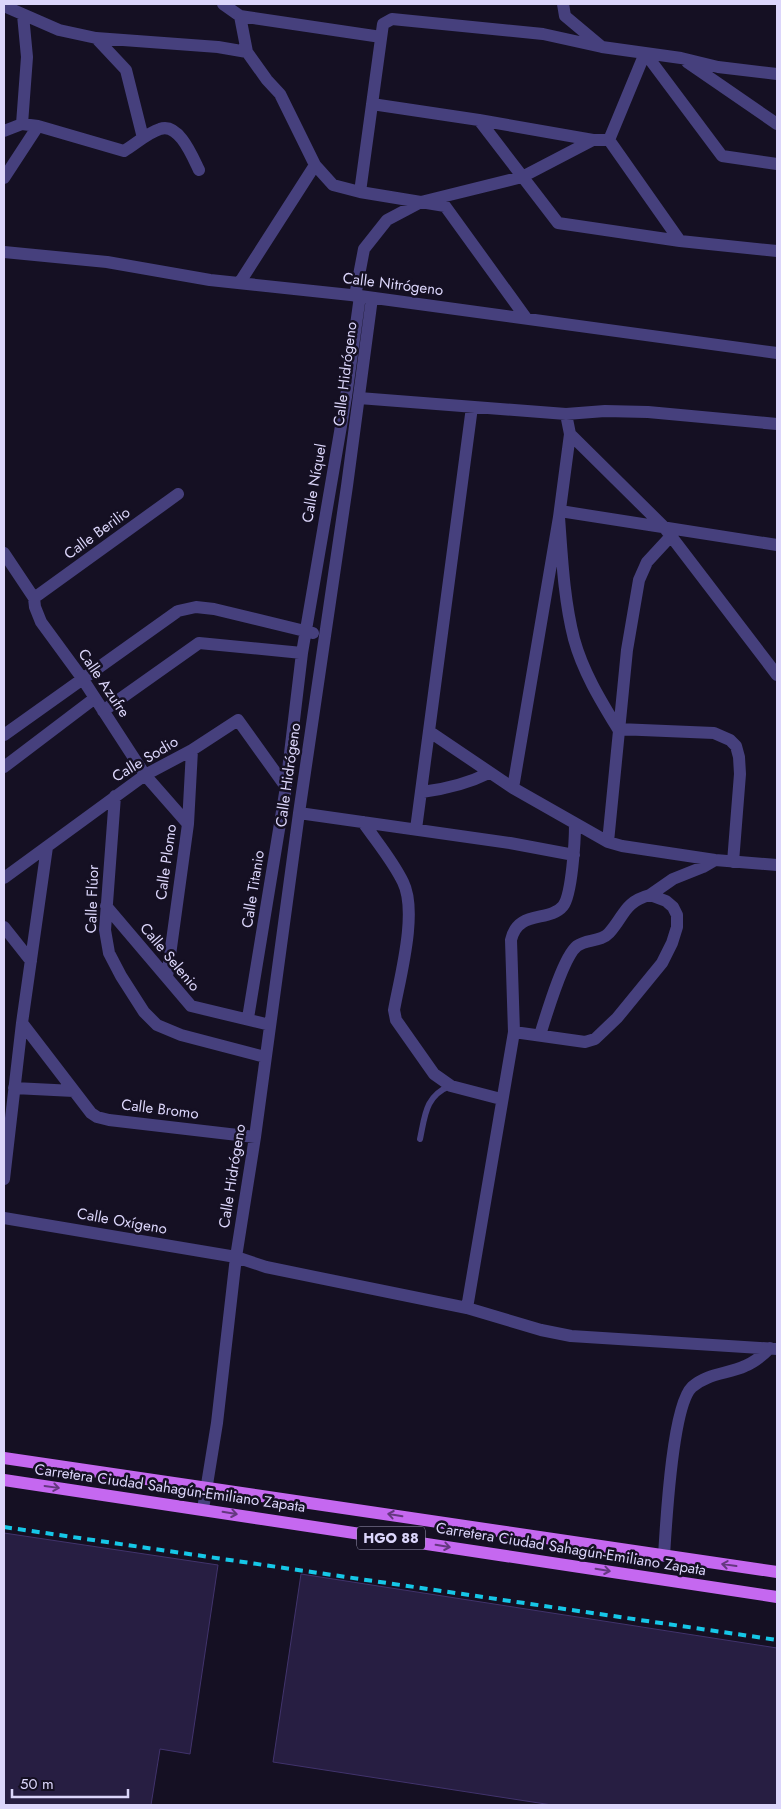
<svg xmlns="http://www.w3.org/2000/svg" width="781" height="1809" viewBox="0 0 781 1809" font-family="Jost,sans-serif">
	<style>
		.building { fill: #271e42; stroke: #41336c }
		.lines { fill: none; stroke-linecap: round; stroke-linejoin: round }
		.lane { stroke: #46407d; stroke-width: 6 }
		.street { stroke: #46407d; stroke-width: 12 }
		.primary { stroke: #c568f0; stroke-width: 12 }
		.rail { stroke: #16c7e7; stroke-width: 4; stroke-dasharray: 8 6; stroke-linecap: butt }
		.oneway { stroke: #64387f }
		.labels { text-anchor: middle; stroke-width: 5; stroke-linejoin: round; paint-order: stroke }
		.shield { fill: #151023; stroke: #a09bba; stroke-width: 1 }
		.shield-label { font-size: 14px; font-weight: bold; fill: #dcd6fb }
		.street-label { font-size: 15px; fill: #dcd6fb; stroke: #151023 }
	</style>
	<rect width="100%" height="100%" fill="#151023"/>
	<path class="building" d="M 4,1533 L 218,1565 L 190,1754 L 160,1749 L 151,1805 L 4,1805 Z
		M 301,1574 L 777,1648 L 777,1805 L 552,1805 L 273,1762 Z"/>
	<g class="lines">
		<path class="lane" d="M 420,1139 C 425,1116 425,1096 450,1086"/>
		<path class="street" d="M 223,4 L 240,16 L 381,37
			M 563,4 L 565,16 L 602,47 L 681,58 L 718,67 L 777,74
			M 4,6 L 59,30 L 96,38 L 218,47 L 247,52 L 267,80 L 280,94 L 315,165 L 333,185 L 360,192 L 445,206 L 526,318
			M 240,16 L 247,52
			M 96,38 L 126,70 L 143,138
			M 645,53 L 722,156 L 777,164
			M 687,62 L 777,124
			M 372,104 L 479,120 L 593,140 L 609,140
			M 479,120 L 558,223 L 680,241 L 777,251
			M 22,124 L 27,57 L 23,15
			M 4,131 L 22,124 L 38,126 L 124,151 C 136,144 147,133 160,129 C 179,122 193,158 199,170
			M 609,140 L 680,241
			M 609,140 L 645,53
			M 4,178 L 38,126
			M 360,192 L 383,24 L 392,19 L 543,34 L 602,47
			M 4,252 L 107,262 L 210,280 L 360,296 L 777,353
			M 240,282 L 315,165
			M 355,296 L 364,249 L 387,220 L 421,202 L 522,177 L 593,140
			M 359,398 L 566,414 L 605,411 L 648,412 L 777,424
			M 570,434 L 664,527 L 777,675
			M 560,511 L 777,545
			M 559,517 C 562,558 564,600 574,639 C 583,672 601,701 618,729 L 714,733 L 730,740 L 736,746 L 739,757 L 740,774 L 733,862
			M 4,553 L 34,598 L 35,607 L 41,622 L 82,678 L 145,775 L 188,824
			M 34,598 L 178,494
			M 103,711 L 199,643 L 302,653
			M 430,732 L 513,788 L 608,842 L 622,846 L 715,860 L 777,865
			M 4,735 L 178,611 L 196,607 L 214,609 L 313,633
			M 4,767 L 95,698
			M 513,788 L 559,517 L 570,434 L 566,414
			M 422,792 C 446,789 467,784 489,773
			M 115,796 L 105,930 L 109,953 L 121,976 L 144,1012 L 157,1025 L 181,1035 L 265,1057
			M 299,813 L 510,843 L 574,855
			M 363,822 C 376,841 393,861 403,882 C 418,912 400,977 394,1010 L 396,1020 L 434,1074 L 451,1086 L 501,1099
			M 416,829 L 472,407
			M 608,842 L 627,650 L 639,580 L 647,562 L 671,536
			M 4,878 L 145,775 L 192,750 L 238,720 L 286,787
			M 106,906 L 191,1006 L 270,1025
			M 4,927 L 31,961
			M 167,977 L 188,824 L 192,750
			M 248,1018 L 286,787 L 302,653 L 346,397 L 360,296
			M 22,1023 L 91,1113 L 97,1117 L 109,1120 L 255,1137
			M 514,1032 L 585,1042 L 595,1039 L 617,1018 L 662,963 L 672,943 L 677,927 L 677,915 L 673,907 L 666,901 L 650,895 L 673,879 L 703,867 L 715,860
			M 540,1035 C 546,1016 563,957 577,946 C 586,939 601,942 609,933 C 625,915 624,902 650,895
			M 14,1088 L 74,1091
			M 4,1179 L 22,1023 L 47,847
			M 4,1218 L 236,1257 L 266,1267 L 467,1308 L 541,1330 L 571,1336 L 777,1349
			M 467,1308 L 514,1032 L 511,940 C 518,909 549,923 563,906 C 572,895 575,840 575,824
			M 203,1509 L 217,1423 L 236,1257 L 255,1137 L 299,813 L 347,486 L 372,298
			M 664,1556 C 666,1525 672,1406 692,1387 C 708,1373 728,1374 745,1366 C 755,1362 762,1356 770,1348"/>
		<path class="primary" d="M 4,1458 L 777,1572
			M 4,1480 L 777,1597"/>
		<path class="rail" d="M 4,1527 L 777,1640"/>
	</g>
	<defs><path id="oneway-shaft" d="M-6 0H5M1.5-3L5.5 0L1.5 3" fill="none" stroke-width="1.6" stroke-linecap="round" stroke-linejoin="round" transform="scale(1.25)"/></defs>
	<g class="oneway">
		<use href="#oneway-shaft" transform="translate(52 1487) rotate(8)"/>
		<use href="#oneway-shaft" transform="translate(230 1513) rotate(9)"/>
		<use href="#oneway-shaft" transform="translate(395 1515) rotate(-171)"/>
		<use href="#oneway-shaft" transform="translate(443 1546) rotate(9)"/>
		<use href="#oneway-shaft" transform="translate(729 1565) rotate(-172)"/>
		<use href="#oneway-shaft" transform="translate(603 1570) rotate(9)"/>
	</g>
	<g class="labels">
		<rect class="shield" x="357" y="1526.5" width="68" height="23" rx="4"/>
		<g class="shield-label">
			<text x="391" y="1543">HGO 88</text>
		</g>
		<g class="street-label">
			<text transform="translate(393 284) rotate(7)" y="5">Calle Nitrógeno</text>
			<text transform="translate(345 374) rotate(-83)" y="5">Calle Hidrógeno</text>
			<text transform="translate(314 483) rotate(-80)" y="5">Calle Níquel</text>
			<text transform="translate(97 533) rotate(-36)" y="5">Calle Berilio</text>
			<text transform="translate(104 683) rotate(56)" y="5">Calle Azufre</text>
			<text transform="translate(145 759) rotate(-31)" y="5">Calle Sodio</text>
			<text transform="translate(288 775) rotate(-82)" y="5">Calle Hidrógeno</text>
			<text transform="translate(166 862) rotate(-82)" y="5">Calle Plomo</text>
			<text transform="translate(253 889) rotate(-81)" y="5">Calle Titanio</text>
			<text transform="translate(92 899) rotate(-88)" y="5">Calle Flúor</text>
			<text transform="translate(170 957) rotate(50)" y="5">Calle Selenio</text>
			<text transform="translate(160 1109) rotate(7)" y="5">Calle Bromo</text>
			<text transform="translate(232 1176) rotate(-81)" y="5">Calle Hidrógeno</text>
			<text transform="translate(122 1221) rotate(10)" y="5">Calle Oxígeno</text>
			<text transform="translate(170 1488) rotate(8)" y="5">Carretera Ciudad Sahagún-Emiliano Zapata</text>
			<text transform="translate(571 1549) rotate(9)" y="5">Carretera Ciudad Sahagún-Emiliano Zapata</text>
		</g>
	</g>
	<rect width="781" height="1809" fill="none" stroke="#dcd6fb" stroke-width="10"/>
	<path d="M12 1789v8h116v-8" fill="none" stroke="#dcd6fb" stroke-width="2.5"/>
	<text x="20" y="1789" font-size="15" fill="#dcd6fb" stroke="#151023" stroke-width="4" paint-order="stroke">50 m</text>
</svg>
